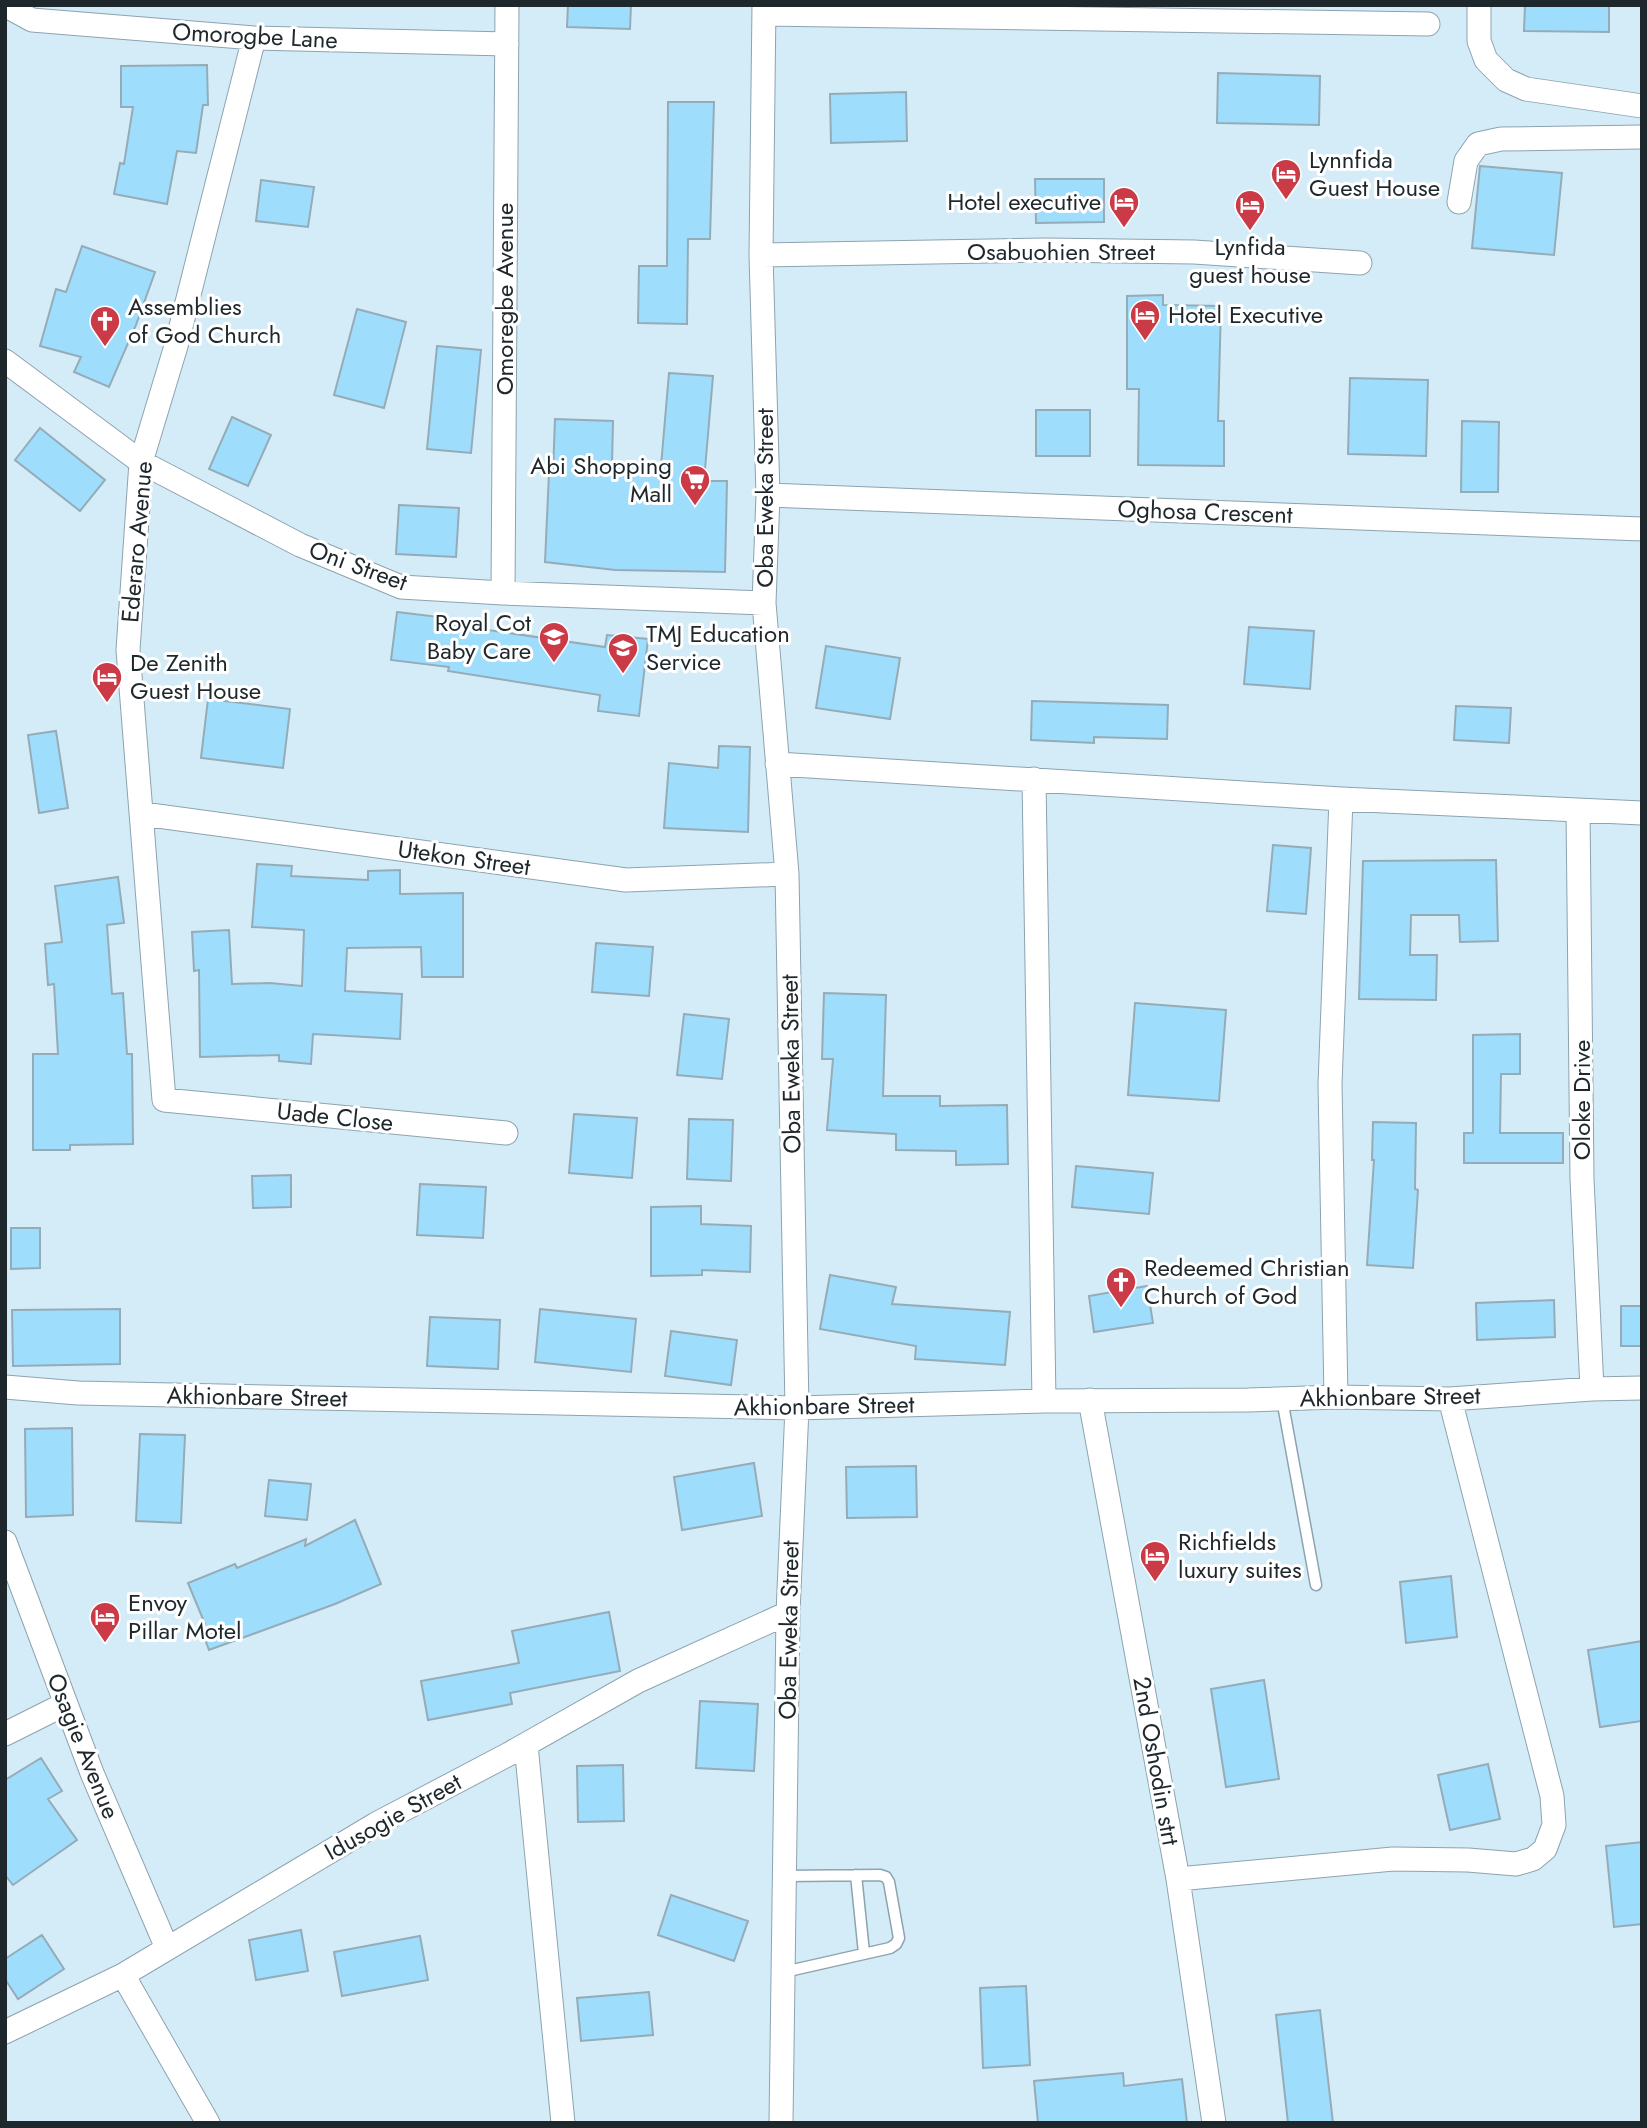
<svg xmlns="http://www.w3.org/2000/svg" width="1647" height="2128" viewBox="0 0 1647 2128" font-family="Jost,sans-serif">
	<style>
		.building { fill: #9fddfc; stroke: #95acb8; stroke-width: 2 }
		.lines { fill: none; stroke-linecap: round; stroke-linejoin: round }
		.service-casing { stroke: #8da3af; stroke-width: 13 }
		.minor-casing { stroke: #8da3af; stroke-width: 25 }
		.service { stroke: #fff; stroke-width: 10 }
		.minor { stroke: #fff; stroke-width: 23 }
		.labels { text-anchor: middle; stroke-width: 6; stroke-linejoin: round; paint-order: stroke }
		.street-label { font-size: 24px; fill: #1e272b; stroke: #fff }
		.poi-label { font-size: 24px; fill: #1e272b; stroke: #fff; text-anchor: start }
	</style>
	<rect width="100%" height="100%" fill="#d4ecf8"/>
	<path class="building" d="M 568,5 L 631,5 L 630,29 L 567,27 Z
		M 1525,5 L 1609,5 L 1609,32 L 1524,31 Z
		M 207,65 L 208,105 L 203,105 L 196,153 L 177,151 L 167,204 L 114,194 L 120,163 L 124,164 L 133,107 L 121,107 L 121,66 Z
		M 1218,73 L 1320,76 L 1319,125 L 1217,123 Z
		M 906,92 L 907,141 L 831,143 L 830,94 Z
		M 668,102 L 714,102 L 710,239 L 688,239 L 687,324 L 638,323 L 639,266 L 667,266 Z
		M 1480,166 L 1562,173 L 1554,255 L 1472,248 Z
		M 1035,179 L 1104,179 L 1104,222 L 1036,223 Z
		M 261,180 L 314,187 L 308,227 L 256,221 Z
		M 82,246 L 155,272 L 136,325 L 109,387 L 74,372 L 81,357 L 40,346 L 56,289 L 66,292 Z
		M 1163,295 L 1163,305 L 1221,306 L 1218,421 L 1224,421 L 1224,466 L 1138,465 L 1139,389 L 1127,389 L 1127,296 Z
		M 357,309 L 406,322 L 384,408 L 334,395 Z
		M 437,346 L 481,350 L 471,453 L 427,449 Z
		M 669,373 L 713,376 L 704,481 L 727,481 L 725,572 L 615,570 L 545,562 L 549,473 L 553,473 L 555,419 L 613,421 L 612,464 L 661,466 Z
		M 1350,378 L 1428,380 L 1426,456 L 1348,454 Z
		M 1036,410 L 1090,410 L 1090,456 L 1036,456 Z
		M 232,417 L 271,435 L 248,486 L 209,469 Z
		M 1462,421 L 1499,422 L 1498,492 L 1461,492 Z
		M 40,428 L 105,480 L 80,511 L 15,460 Z
		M 399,505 L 459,508 L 456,557 L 396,554 Z
		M 397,612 L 448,618 L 447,624 L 605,647 L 607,635 L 648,639 L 639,716 L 598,711 L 600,695 L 448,671 L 449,667 L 391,660 Z
		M 1249,627 L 1314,631 L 1310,689 L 1244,684 Z
		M 826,646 L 900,658 L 890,719 L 816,708 Z
		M 208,699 L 290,709 L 283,768 L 201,758 Z
		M 1032,701 L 1168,705 L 1167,739 L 1094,737 L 1094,743 L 1031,740 Z
		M 1456,706 L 1511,708 L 1509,743 L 1454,740 Z
		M 56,731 L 68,808 L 39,813 L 28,735 Z
		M 719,746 L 750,747 L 748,832 L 664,828 L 669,763 L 718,768 Z
		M 1273,845 L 1311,848 L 1306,914 L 1267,911 Z
		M 1496,860 L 1498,941 L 1460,942 L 1459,915 L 1411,915 L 1410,955 L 1437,955 L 1436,1000 L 1359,999 L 1363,861 Z
		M 257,864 L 292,866 L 291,876 L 368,880 L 368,871 L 400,870 L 400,894 L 463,893 L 463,977 L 422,977 L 421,947 L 347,948 L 345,991 L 402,994 L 400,1039 L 313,1034 L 311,1064 L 279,1061 L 279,1055 L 200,1057 L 199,970 L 194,971 L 192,932 L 229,930 L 232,984 L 270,983 L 302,986 L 304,930 L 252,927 Z
		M 118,877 L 124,923 L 107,925 L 112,994 L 123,993 L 127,1054 L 132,1054 L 133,1144 L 70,1145 L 70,1150 L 33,1150 L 33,1054 L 58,1054 L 54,984 L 48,985 L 45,944 L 62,942 L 55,886 Z
		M 596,943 L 653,947 L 649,996 L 592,992 Z
		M 824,993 L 886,995 L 883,1096 L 940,1096 L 940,1106 L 1007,1105 L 1008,1164 L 956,1165 L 956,1151 L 896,1150 L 896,1134 L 827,1130 L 833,1059 L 822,1059 Z
		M 1135,1003 L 1226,1010 L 1219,1101 L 1128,1095 Z
		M 684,1014 L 729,1019 L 722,1079 L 677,1075 Z
		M 1520,1034 L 1520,1074 L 1501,1074 L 1500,1133 L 1563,1133 L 1563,1163 L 1464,1163 L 1464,1133 L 1473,1133 L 1473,1035 Z
		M 574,1114 L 637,1118 L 632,1178 L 569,1173 Z
		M 689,1119 L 733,1120 L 731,1181 L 687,1179 Z
		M 1373,1122 L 1416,1123 L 1415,1189 L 1418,1190 L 1413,1268 L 1367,1265 L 1374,1160 L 1372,1160 Z
		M 1076,1166 L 1153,1173 L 1149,1214 L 1072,1207 Z
		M 291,1175 L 291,1207 L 253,1208 L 252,1176 Z
		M 420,1184 L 486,1187 L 483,1238 L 417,1235 Z
		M 701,1206 L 701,1224 L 751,1226 L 750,1272 L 702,1270 L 702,1275 L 651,1276 L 651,1207 Z
		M 11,1228 L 40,1228 L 40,1268 L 11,1269 Z
		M 830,1275 L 896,1287 L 892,1304 L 1010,1312 L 1005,1365 L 915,1359 L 916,1346 L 820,1329 Z
		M 1147,1286 L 1153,1323 L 1094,1332 L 1089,1296 Z
		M 1554,1300 L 1555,1337 L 1477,1340 L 1476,1303 Z
		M 1621,1306 L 1642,1306 L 1642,1346 L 1621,1346 Z
		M 120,1309 L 120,1364 L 13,1366 L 12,1310 Z
		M 540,1309 L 636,1319 L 631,1372 L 535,1362 Z
		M 430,1317 L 500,1320 L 498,1369 L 427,1366 Z
		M 671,1331 L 737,1340 L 731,1385 L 665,1376 Z
		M 72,1428 L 73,1515 L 26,1517 L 25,1429 Z
		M 140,1434 L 185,1435 L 181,1523 L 136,1521 Z
		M 754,1463 L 762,1516 L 682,1530 L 674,1477 Z
		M 916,1466 L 917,1517 L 847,1518 L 846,1467 Z
		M 269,1480 L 311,1484 L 307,1520 L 265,1516 Z
		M 355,1520 L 381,1584 L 335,1604 L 209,1650 L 200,1626 L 205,1624 L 188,1583 L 235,1564 L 237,1568 L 306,1539 L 305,1546 Z
		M 1451,1576 L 1457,1637 L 1406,1643 L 1400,1582 Z
		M 609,1612 L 620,1671 L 510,1693 L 512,1704 L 428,1720 L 421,1681 L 519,1663 L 512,1631 Z
		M 1642,1641 L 1642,1721 L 1600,1727 L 1588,1650 Z
		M 1264,1680 L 1279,1779 L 1226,1787 L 1211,1689 Z
		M 700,1701 L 758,1704 L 754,1771 L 696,1768 Z
		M 41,1758 L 62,1791 L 48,1799 L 77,1840 L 13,1885 L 5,1875 L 5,1780 Z
		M 1488,1764 L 1500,1819 L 1450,1830 L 1438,1775 Z
		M 623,1765 L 624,1821 L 578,1822 L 577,1766 Z
		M 1642,1842 L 1642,1924 L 1614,1927 L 1606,1846 Z
		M 671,1895 L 748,1921 L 734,1961 L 658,1935 Z
		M 301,1930 L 308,1971 L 256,1980 L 249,1940 Z
		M 42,1935 L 64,1969 L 18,1999 L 5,1979 L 5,1959 Z
		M 420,1936 L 428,1980 L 342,1996 L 334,1952 Z
		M 1026,1986 L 1030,2065 L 983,2068 L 980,1988 Z
		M 649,1992 L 653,2035 L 581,2041 L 577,1998 Z
		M 1320,2010 L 1333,2123 L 1288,2123 L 1276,2015 Z
		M 1123,2073 L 1124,2086 L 1182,2079 L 1187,2123 L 1038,2123 L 1034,2081 Z"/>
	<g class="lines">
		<g class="service-casing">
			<path id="service" d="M 1282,1399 L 1316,1585
				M 856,1875 L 864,1953
				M 784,1972 L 890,1948 L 896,1944 L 899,1938 L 889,1882 L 886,1877 L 880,1875 L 785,1876"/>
		</g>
		<g class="minor-casing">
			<path id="minor" d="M 9,5 L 10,8 L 32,20 L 254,38 L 507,44
				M 764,5 L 761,255 L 768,495 L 764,603 L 787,874 L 797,1408 L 788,1613 L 781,2123
				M 1479,5 L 1479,41 L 1486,60 L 1506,80 L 1526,89 L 1642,106
				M 764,14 L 1428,24
				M 254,38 L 176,346 L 141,462 L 128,650 L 164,1100 L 506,1133
				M 1459,202 L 1466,161 L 1478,144 L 1501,139 L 1642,137
				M 761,255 L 1046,250 L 1194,252 L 1360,263
				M 5,361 L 141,462 L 300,545 L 401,587 L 503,593 L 764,603
				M 768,495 L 1642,529
				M 503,593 L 507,5
				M 777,764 L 1341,799 L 1642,813
				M 1034,779 L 1044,1401
				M 1578,810 L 1582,1179 L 1592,1389
				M 143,814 L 626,880 L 787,874
				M 5,1387 L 78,1393 L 797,1408 L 1044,1401 L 1248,1400 L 1336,1397 L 1450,1399 L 1592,1389 L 1642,1388
				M 1336,1397 L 1330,1084 L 1341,799
				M 1090,1400 L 1178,1879 L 1214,2123
				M 5,1542 L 92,1773 L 167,1948
				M 5,1734 L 65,1704
				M 514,1751 L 526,1745 L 563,2123
				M 1178,1879 L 1393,1859 L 1468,1860 L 1516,1864 L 1533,1859 L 1545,1849 L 1554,1825 L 1552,1796 L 1450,1399
				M 123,1975 L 208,2123
				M 5,2032 L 123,1975 L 376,1824 L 509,1754 L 638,1681 L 788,1613"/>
		</g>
		<use href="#service" class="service"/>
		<use href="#minor" class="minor"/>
	</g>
	<defs>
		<g id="hotel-pin" transform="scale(1.575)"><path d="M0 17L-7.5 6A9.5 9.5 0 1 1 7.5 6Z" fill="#cb3b47" stroke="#fff"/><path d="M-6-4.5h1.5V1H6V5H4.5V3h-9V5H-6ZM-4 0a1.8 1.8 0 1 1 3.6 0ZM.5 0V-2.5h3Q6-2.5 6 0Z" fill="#fff"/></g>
		<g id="church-pin" transform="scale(1.575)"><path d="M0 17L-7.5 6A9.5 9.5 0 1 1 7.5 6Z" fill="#cb3b47" stroke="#fff"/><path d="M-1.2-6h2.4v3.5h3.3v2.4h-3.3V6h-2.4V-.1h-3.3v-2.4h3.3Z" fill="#fff"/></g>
		<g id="supermarket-pin" transform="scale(1.575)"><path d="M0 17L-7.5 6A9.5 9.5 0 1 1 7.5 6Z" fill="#cb3b47" stroke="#fff"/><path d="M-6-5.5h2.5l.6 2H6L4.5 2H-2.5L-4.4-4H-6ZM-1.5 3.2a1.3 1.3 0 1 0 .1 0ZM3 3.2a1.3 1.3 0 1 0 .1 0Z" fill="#fff"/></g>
		<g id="school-pin" transform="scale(1.575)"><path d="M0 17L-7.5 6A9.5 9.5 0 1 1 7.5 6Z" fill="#cb3b47" stroke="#fff"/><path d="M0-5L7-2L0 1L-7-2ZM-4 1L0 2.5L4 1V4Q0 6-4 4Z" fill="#fff"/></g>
	</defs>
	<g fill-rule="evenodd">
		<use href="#hotel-pin" x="1286" y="174"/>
		<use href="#hotel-pin" x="1124" y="202"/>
		<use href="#hotel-pin" x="1250" y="205"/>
		<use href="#hotel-pin" x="1145" y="315"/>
		<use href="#church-pin" x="105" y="321"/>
		<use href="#supermarket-pin" x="695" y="480"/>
		<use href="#school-pin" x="554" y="637"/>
		<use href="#school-pin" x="623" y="648"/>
		<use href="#hotel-pin" x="107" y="677"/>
		<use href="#church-pin" x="1121" y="1282"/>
		<use href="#hotel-pin" x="1155" y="1556"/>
		<use href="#hotel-pin" x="105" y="1617"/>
	</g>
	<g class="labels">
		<g class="street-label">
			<text transform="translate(255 36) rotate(3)" y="8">Omorogbe Lane</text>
			<text x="1061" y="260">Osabuohien Street</text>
			<text transform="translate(505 299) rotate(-90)" y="8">Omoregbe Avenue</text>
			<text transform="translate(765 498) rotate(-90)" y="8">Oba Eweka Street</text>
			<text transform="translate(1205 512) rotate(2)" y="8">Oghosa Crescent</text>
			<text transform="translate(137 542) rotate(-85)" y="8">Ederaro Avenue</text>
			<text transform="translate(358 566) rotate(20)" y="8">Oni Street</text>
			<text transform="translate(464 858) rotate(8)" y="8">Utekon Street</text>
			<text transform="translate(791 1064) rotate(-91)" y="8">Oba Eweka Street</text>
			<text transform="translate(1582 1100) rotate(-90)" y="8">Oloke Drive</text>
			<text transform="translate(335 1117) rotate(6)" y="8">Uade Close</text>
			<text transform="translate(257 1397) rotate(1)" y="8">Akhionbare Street</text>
			<text transform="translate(1390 1397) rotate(-1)" y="8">Akhionbare Street</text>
			<text transform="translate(824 1406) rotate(-1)" y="8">Akhionbare Street</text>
			<text transform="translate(789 1630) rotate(-89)" y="8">Oba Eweka Street</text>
			<text transform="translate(83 1746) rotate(68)" y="8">Osagie Avenue</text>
			<text transform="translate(1156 1761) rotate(80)" y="8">2nd Oshodin strt</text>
			<text transform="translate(393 1817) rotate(-29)" y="8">Idusogie Street</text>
		</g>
		<g class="poi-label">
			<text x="1309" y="168">Lynnfida<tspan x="1309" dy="28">Guest House</tspan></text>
			<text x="1101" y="210" text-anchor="end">Hotel executive</text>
			<text x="1250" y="255" text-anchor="middle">Lynfida<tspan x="1250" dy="28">guest house</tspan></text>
			<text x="128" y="315">Assemblies<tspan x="128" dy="28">of God Church</tspan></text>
			<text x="1168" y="323">Hotel Executive</text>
			<text x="672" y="474" text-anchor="end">Abi Shopping<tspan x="672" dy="28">Mall</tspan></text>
			<text x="531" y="631" text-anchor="end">Royal Cot<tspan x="531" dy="28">Baby Care</tspan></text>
			<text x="646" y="642">TMJ Education<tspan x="646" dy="28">Service</tspan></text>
			<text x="130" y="671">De Zenith<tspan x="130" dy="28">Guest House</tspan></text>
			<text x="1144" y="1276">Redeemed Christian<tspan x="1144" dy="28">Church of God</tspan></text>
			<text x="1178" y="1550">Richfields<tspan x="1178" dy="28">luxury suites</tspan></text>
			<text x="128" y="1611">Envoy<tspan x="128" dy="28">Pillar Motel</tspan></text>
		</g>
	</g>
	<rect width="1647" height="2128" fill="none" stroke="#1e272b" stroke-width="14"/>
</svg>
